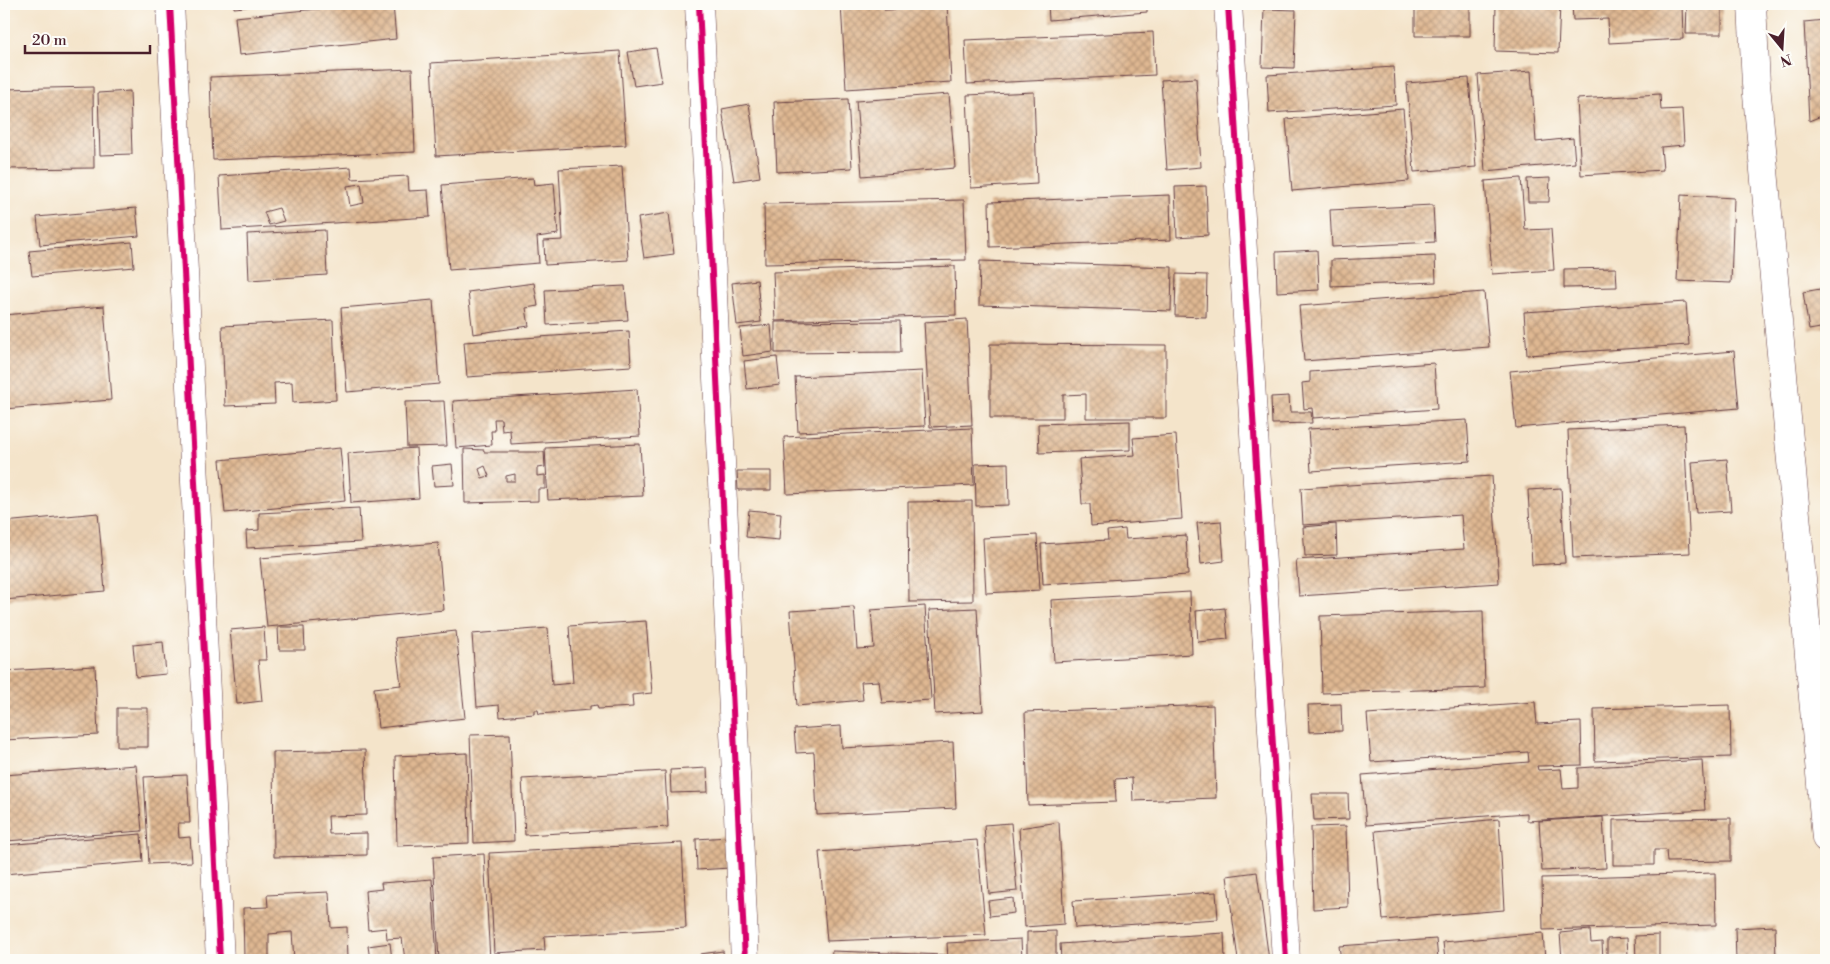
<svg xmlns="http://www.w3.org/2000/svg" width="1830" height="964" viewBox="0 0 1830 964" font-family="'Libre Bodoni',serif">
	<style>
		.building { fill: url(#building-cross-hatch); fill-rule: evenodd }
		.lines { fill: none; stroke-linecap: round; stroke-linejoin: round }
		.minor-casing { stroke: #643d43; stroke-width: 29 }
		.minor { stroke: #fff; stroke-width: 28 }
		.cycleway-casing { stroke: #fdfcf7; stroke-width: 9 }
		.cycleway { stroke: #d6006c; stroke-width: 6 }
	</style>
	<defs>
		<pattern id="building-cross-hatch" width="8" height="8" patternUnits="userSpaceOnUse" patternTransform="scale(1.25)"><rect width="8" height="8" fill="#dfb892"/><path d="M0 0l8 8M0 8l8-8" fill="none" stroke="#b79577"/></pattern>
	</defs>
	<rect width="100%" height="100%" fill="#fdfcf7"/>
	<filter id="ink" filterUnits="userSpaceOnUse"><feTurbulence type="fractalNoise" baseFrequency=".02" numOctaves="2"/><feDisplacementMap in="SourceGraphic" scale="10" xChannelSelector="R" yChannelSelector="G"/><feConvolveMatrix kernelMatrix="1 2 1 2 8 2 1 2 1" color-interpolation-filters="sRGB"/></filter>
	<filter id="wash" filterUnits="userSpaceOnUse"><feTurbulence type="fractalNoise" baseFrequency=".0096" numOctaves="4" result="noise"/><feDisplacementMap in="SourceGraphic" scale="20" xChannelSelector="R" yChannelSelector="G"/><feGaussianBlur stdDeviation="1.12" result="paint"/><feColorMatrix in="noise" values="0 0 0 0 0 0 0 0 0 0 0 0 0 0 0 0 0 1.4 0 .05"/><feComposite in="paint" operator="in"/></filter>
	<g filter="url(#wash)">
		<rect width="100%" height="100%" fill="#f4e4ca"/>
		<g id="blocks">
			<path class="building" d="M 234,4 L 264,4 L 264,5 L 234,8 Z
				M 367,4 L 393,4 L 396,39 L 239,55 L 235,17 Z
				M 841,4 L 883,4 L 884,10 L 910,9 L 910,4 L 947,4 L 951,82 L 846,89 Z
				M 1048,4 L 1147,4 L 1147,12 L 1049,20 Z
				M 1415,4 L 1470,4 L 1470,36 L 1415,36 Z
				M 1496,4 L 1560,4 L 1558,53 L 1495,51 Z
				M 1572,4 L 1682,4 L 1683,39 L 1609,43 L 1608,19 L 1573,20 Z
				M 1687,4 L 1722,4 L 1722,34 L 1686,34 Z
				M 1264,9 L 1296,10 L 1294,68 L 1262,67 Z
				M 1825,20 L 1826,25 L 1826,114 L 1809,121 L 1804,22 Z
				M 1153,32 L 1155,75 L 967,84 L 965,40 Z
				M 656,48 L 662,82 L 634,86 L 628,52 Z
				M 620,51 L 626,145 L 436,156 L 431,63 Z
				M 1394,67 L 1396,105 L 1269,113 L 1267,75 Z
				M 412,69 L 415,152 L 213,160 L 210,77 Z
				M 1531,71 L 1536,142 L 1573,138 L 1575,163 L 1485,171 L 1478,75 Z
				M 1196,78 L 1201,167 L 1167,170 L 1161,80 Z
				M 1469,78 L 1476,167 L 1414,172 L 1407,83 Z
				M 93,87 L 94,168 L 4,169 L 4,89 Z
				M 130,91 L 132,154 L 100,155 L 98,93 Z
				M 1034,92 L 1037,184 L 971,188 L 967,95 Z
				M 949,94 L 955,168 L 862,176 L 856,101 Z
				M 1660,94 L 1661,110 L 1682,109 L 1684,145 L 1661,147 L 1663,170 L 1581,175 L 1577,99 Z
				M 848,99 L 852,168 L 777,172 L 774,102 Z
				M 749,104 L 760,177 L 734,181 L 722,109 Z
				M 1403,109 L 1409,181 L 1292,191 L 1286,119 Z
				M 622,166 L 628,260 L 545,265 L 544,241 L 563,240 L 559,169 Z
				M 351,167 L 352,179 L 408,176 L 409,191 L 428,190 L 430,217 L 222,230 L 219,176 ZM 361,184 L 364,203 L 350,206 L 347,186 ZM 279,208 L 284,221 L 269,225 L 264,212 Z
				M 533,178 L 534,185 L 554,183 L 558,234 L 537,237 L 539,263 L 449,270 L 442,185 Z
				M 1521,178 L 1525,230 L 1551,229 L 1554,270 L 1492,274 L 1485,181 Z
				M 1550,178 L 1549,202 L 1528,202 L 1527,179 Z
				M 1206,186 L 1208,235 L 1177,237 L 1175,187 Z
				M 1170,195 L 1171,240 L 990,247 L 989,202 Z
				M 1681,195 L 1734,198 L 1731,283 L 1677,281 Z
				M 964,200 L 966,260 L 765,264 L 764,204 Z
				M 1433,205 L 1435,242 L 1332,247 L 1330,210 Z
				M 136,208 L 139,236 L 40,245 L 37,217 Z
				M 669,213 L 674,254 L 644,258 L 638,218 Z
				M 325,230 L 327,275 L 249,280 L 247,234 Z
				M 132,242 L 134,267 L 32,276 L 29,251 Z
				M 1317,250 L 1319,290 L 1277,292 L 1276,252 Z
				M 1435,256 L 1436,282 L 1331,286 L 1331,260 Z
				M 980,261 L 1172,267 L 1171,311 L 979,305 Z
				M 955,266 L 956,315 L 775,321 L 773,272 Z
				M 1616,268 L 1617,287 L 1564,288 L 1564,269 Z
				M 1176,274 L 1207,275 L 1206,317 L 1175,316 Z
				M 757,280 L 761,322 L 737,325 L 732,283 Z
				M 534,283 L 538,306 L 526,308 L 529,326 L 473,334 L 468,292 Z
				M 625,286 L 628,320 L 547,325 L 545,290 Z
				M 1826,288 L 1826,327 L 1809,330 L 1803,292 Z
				M 1484,292 L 1489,347 L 1304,361 L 1299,306 Z
				M 433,300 L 439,384 L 347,392 L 341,308 Z
				M 1686,302 L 1689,345 L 1527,355 L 1524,312 Z
				M 104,306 L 111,400 L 4,409 L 4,315 Z
				M 967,319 L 972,425 L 930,427 L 924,322 Z
				M 333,320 L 336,400 L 293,403 L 292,382 L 274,383 L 275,404 L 225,406 L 222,326 Z
				M 900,321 L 901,352 L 775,353 L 775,322 Z
				M 771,325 L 773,352 L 743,356 L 740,328 Z
				M 629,331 L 631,366 L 467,377 L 464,342 Z
				M 990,344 L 1166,345 L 1166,418 L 1086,418 L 1086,394 L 1063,395 L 1063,418 L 990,418 Z
				M 1734,351 L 1739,408 L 1516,428 L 1510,371 Z
				M 777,357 L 780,385 L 747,389 L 744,361 Z
				M 1434,363 L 1437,409 L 1313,418 L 1312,408 L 1304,409 L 1302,383 L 1310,382 L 1310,372 Z
				M 922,371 L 925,426 L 798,432 L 795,377 Z
				M 637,389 L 640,436 L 511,444 L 510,430 L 502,431 L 501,419 L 494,419 L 495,431 L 491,431 L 492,445 L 456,448 L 453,401 Z
				M 1289,396 L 1290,412 L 1311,412 L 1312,423 L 1272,424 L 1271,397 Z
				M 444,401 L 447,446 L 407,447 L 405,402 Z
				M 1467,420 L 1470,461 L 1311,471 L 1308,429 Z
				M 1130,421 L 1130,450 L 1039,453 L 1038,424 Z
				M 1684,425 L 1690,553 L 1573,558 L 1568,430 Z
				M 972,428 L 974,485 L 787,494 L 784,437 Z
				M 1176,435 L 1182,519 L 1091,526 L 1090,504 L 1082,504 L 1079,459 L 1135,455 L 1133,438 Z
				M 640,444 L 643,496 L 548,500 L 545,448 Z
				M 340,448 L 345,501 L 225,513 L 220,460 Z
				M 416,448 L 419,498 L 351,503 L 348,453 Z
				M 464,449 L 484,450 L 484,452 L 544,452 L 545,467 L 537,468 L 537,476 L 545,475 L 545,489 L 538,489 L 538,501 L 465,503 ZM 485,466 L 489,476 L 482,478 L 479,469 ZM 515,474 L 515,481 L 506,481 L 506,476 Z
				M 1727,459 L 1731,511 L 1696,513 L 1692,462 Z
				M 1008,463 L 1009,505 L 976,506 L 975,464 Z
				M 452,464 L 454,485 L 434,486 L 432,466 Z
				M 737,471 L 771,471 L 771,490 L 738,490 Z
				M 1492,476 L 1499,583 L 1299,596 L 1296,560 L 1464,549 L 1461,515 L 1303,525 L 1301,488 Z
				M 1561,488 L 1565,563 L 1532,565 L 1528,490 Z
				M 972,501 L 973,601 L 909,602 L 908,502 Z
				M 359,508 L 361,542 L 247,548 L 246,531 L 259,530 L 259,513 Z
				M 749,510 L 781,513 L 779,540 L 746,537 Z
				M 98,513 L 105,591 L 4,600 L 4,522 Z
				M 1221,521 L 1224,561 L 1201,564 L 1197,523 Z
				M 1336,524 L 1337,555 L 1305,556 L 1303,527 Z
				M 1125,529 L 1126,539 L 1186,535 L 1188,575 L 1043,584 L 1041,544 L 1108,540 L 1107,531 Z
				M 1037,535 L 1040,590 L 986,593 L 983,538 Z
				M 438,543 L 444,610 L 267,627 L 260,558 Z
				M 1190,592 L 1192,654 L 1054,662 L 1051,600 Z
				M 925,606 L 931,700 L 882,703 L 879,681 L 861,682 L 863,700 L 797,706 L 790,611 L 854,607 L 857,649 L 874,648 L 871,610 Z
				M 977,608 L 983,711 L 935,714 L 929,610 Z
				M 1225,608 L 1228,639 L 1198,642 L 1196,611 Z
				M 1483,611 L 1485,688 L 1322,693 L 1320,616 Z
				M 646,621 L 652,693 L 632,695 L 633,707 L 598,709 L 597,705 L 590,706 L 590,710 L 539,714 L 538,710 L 534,710 L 534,714 L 500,717 L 499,705 L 477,707 L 472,634 L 548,628 L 552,685 L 573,683 L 569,626 Z
				M 264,627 L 266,660 L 258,660 L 262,701 L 237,704 L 230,630 Z
				M 278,627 L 304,627 L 305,650 L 279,650 Z
				M 456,631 L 465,718 L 378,728 L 374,688 L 401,685 L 395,638 Z
				M 163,642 L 166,674 L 136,677 L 133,645 Z
				M 95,666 L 98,735 L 4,740 L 4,671 Z
				M 1535,702 L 1537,724 L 1581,722 L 1582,765 L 1537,766 L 1538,770 L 1561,769 L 1563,789 L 1578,788 L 1578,768 L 1702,760 L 1705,810 L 1527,821 L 1527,813 L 1366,825 L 1362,775 L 1529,762 L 1528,752 L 1371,762 L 1367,714 Z
				M 1341,704 L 1342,731 L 1309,732 L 1308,705 Z
				M 1213,705 L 1216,798 L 1133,801 L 1132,778 L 1115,779 L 1116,802 L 1028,805 L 1025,712 Z
				M 1730,705 L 1731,757 L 1595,761 L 1594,709 Z
				M 117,708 L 148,708 L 148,747 L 117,747 Z
				M 841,726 L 842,748 L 953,742 L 956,808 L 817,815 L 814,752 L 796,753 L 794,729 Z
				M 510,734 L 514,841 L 474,843 L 470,735 Z
				M 365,750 L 367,815 L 328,816 L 329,834 L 367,833 L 367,855 L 274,857 L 273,752 Z
				M 467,753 L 469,843 L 397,846 L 395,756 Z
				M 136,765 L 142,831 L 6,841 L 4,775 Z
				M 707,768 L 708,792 L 671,793 L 670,770 Z
				M 665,771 L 668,827 L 525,835 L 522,779 Z
				M 187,775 L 190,823 L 178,823 L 179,838 L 190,837 L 192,862 L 149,864 L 144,777 Z
				M 1312,794 L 1348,794 L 1349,819 L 1314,820 Z
				M 1603,817 L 1606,868 L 1542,871 L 1539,821 Z
				M 1731,818 L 1731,861 L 1667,862 L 1666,850 L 1654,850 L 1654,865 L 1613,865 L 1613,820 Z
				M 1499,819 L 1504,910 L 1383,920 L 1375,831 Z
				M 1059,822 L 1064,924 L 1025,927 L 1019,828 Z
				M 1011,823 L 1017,891 L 989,894 L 984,825 Z
				M 1346,826 L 1348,907 L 1313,909 L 1311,827 Z
				M 141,834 L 143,862 L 4,874 L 4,845 Z
				M 728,837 L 730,868 L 697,870 L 696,839 Z
				M 977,840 L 986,935 L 827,941 L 819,852 Z
				M 682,843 L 686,928 L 544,936 L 545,950 L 494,953 L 489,853 Z
				M 484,854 L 490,960 L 439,960 L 433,857 Z
				M 1257,872 L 1269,960 L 1238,960 L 1227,876 Z
				M 1715,873 L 1716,925 L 1543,930 L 1542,878 Z
				M 432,879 L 437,960 L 405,960 L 402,938 L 387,939 L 386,928 L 368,930 L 365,891 L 382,889 L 381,883 Z
				M 329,892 L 331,928 L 347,927 L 348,960 L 294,960 L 292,932 L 269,934 L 269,960 L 244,960 L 243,908 L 268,907 L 267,895 Z
				M 1216,892 L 1218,919 L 1075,928 L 1073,901 Z
				M 1013,898 L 1014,913 L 990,916 L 988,901 Z
				M 1775,926 L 1776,960 L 1736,960 L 1735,928 Z
				M 1590,930 L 1591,943 L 1602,942 L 1603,960 L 1562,960 L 1560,933 Z
				M 1056,931 L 1056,960 L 1027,960 L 1027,932 Z
				M 1224,933 L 1225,960 L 1061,960 L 1060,944 Z
				M 1543,933 L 1545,960 L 1445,960 L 1443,942 Z
				M 1659,935 L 1659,960 L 1636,960 L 1635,936 Z
				M 1627,938 L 1628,955 L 1607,956 L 1607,939 Z
				M 1021,939 L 1022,960 L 948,960 L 947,943 Z
				M 1436,939 L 1438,960 L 1341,960 L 1339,946 Z
				M 390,943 L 392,960 L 370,960 L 368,946 Z
				M 723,951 L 724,960 L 701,960 L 700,954 Z
				M 832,951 L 946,955 L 946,960 L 831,960 Z
				M 652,957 L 652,960 L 633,960 L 633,959 Z"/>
		</g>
	</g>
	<g filter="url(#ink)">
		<use href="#blocks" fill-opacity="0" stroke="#643d43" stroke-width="1"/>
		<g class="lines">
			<g class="minor-casing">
				<path id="minor" d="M 170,4 L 220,960
					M 699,4 L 745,960
					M 1228,4 L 1286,960
					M 1752,4 L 1756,84 L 1826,838"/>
			</g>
			<use href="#minor" class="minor"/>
			<g class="cycleway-casing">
				<path id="cycleway" d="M 170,4 L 220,960
					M 699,4 L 745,960
					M 1228,4 L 1286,960"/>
			</g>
			<use href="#cycleway" class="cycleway"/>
		</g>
	</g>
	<rect width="1830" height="964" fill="none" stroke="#fdfcf7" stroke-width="20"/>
	<g transform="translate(1782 48) rotate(162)" stroke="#fdfcf7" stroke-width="4" paint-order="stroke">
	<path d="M0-4L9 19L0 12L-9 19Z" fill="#4a1f2b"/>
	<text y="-8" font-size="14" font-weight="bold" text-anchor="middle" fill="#4a1f2b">N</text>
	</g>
	<path d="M25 45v8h125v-8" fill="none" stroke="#4a1f2b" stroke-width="2.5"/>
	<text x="32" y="45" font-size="15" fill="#4a1f2b" stroke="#fdfcf7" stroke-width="4" paint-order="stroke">20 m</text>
</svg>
